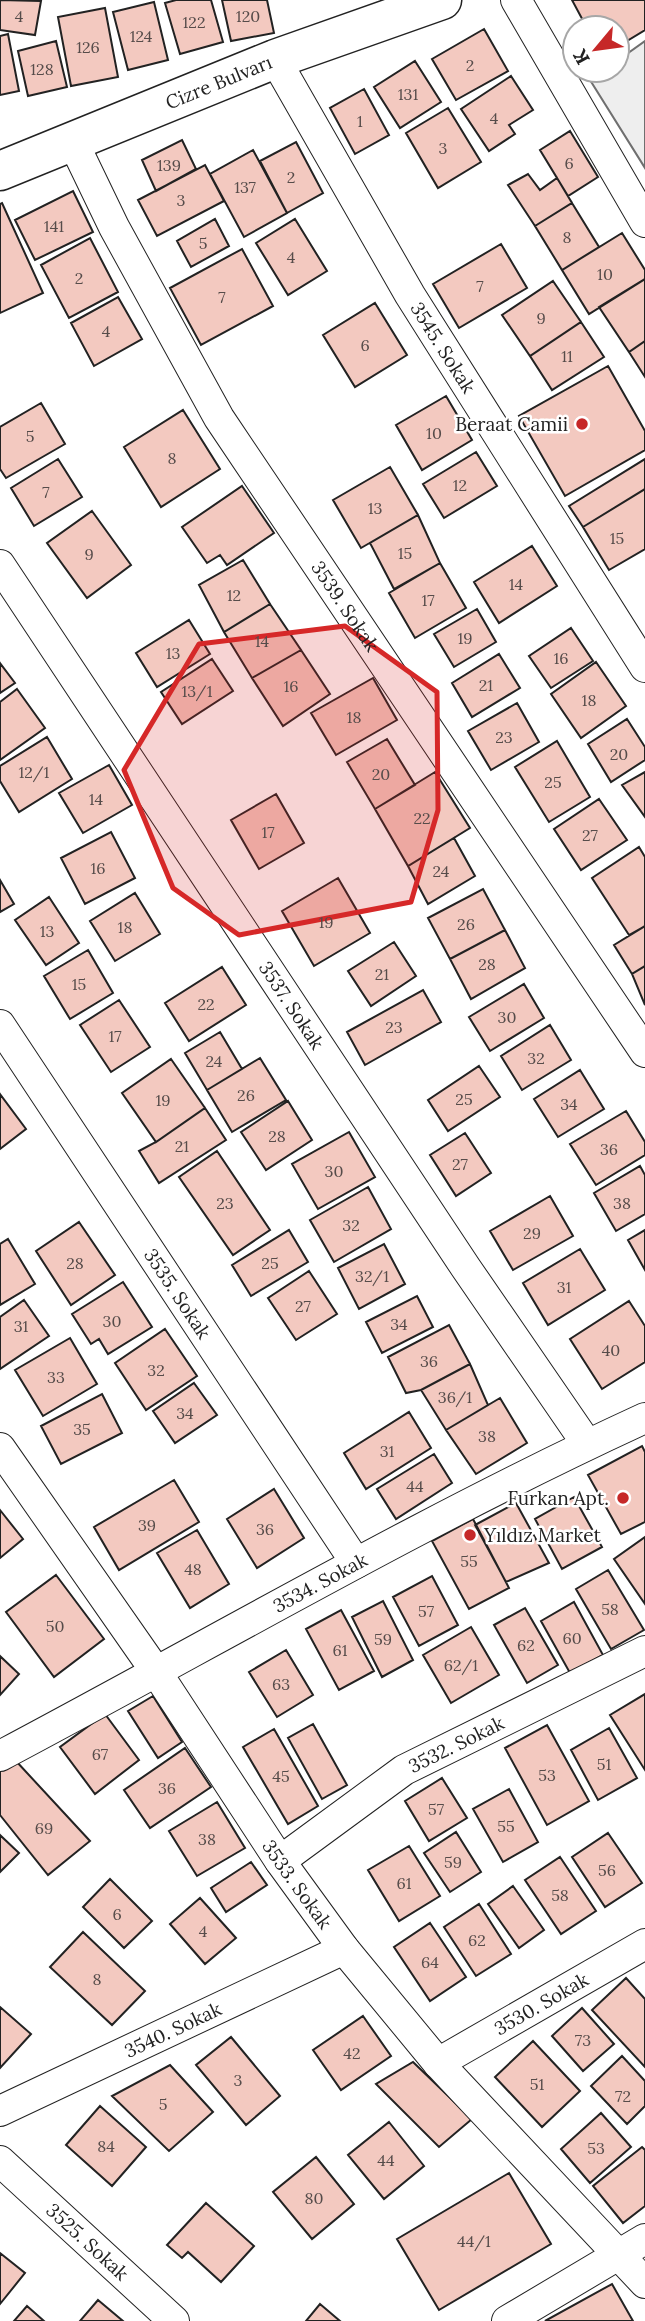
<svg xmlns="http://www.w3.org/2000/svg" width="645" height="2321" viewBox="0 0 645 2321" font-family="Lora,serif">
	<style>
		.green { fill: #eee; stroke: #6f6f6f; stroke-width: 2 }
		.building { fill: #f3c9c0; stroke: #222; stroke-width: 2 }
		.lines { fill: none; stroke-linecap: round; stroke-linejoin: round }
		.street-casing { stroke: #222; stroke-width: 32 }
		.secondary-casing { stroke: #222; stroke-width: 41 }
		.street { stroke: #fff; stroke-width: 30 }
		.secondary { stroke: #fff; stroke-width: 38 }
		.marked { fill: #d62828; fill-opacity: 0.2; stroke: #d62828; stroke-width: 5; stroke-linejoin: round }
		.poi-dot { fill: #c62828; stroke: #fff; stroke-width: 2.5 }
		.labels { text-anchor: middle; stroke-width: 5; stroke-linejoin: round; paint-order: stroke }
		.number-label { font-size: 16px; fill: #564c4a }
		.street-label { font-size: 19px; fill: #222; stroke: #fff }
		.poi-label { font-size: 19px; fill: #222; stroke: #fff; text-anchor: end }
	</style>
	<rect width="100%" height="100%" fill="#fff"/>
	<path class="green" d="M 645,41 L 645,168 L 590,80 L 604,70 L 617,70 L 617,61 Z"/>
	<path class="building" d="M 0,0 L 41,1 L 35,35 L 0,30 Z
		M 176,0 L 211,0 L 223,42 L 180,54 L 165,3 Z
		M 222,0 L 267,0 L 274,33 L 231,41 Z
		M 572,0 L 645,0 L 645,30 L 617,47 L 617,28 L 587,28 Z
		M 154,2 L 168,60 L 128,70 L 113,12 Z
		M 105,8 L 118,77 L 71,86 L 58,17 Z
		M 484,29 L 508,71 L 456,100 L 432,59 Z
		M 8,34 L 19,91 L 0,95 L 0,36 Z
		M 56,41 L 67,87 L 28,96 L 18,51 Z
		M 415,61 L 441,102 L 400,128 L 374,87 Z
		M 511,76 L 533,110 L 509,125 L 515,134 L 489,151 L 461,109 Z
		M 364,89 L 389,135 L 355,154 L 330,108 Z
		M 448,108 L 481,162 L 438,188 L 406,133 Z
		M 570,131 L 598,177 L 568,196 L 540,150 Z
		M 182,140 L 196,169 L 156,191 L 142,160 Z
		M 296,142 L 323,193 L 287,213 L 260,161 Z
		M 253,150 L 287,213 L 244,237 L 210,174 Z
		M 205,165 L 224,201 L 157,236 L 138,200 Z
		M 528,174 L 540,190 L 557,178 L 572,203 L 535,226 L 508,185 Z
		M 73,191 L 93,232 L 35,260 L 15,220 Z
		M 2,203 L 43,293 L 0,313 L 0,204 Z
		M 572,203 L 599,247 L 562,270 L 535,226 Z
		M 215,219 L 229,246 L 191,267 L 177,241 Z
		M 295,219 L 327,271 L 288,295 L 256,243 Z
		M 622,233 L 645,270 L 645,279 L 589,314 L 562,270 Z
		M 90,238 L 118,292 L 69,318 L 41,265 Z
		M 501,244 L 527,288 L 459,328 L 433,284 Z
		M 242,249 L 273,306 L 201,345 L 170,288 Z
		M 645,279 L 645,341 L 629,352 L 599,307 Z
		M 553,281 L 581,322 L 530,356 L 502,315 Z
		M 118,297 L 142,339 L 94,366 L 71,323 Z
		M 375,303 L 407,355 L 355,387 L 323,335 Z
		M 581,322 L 604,357 L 552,390 L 530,356 Z
		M 645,341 L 645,377 L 629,352 Z
		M 608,366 L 645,431 L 645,450 L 565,496 L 519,416 Z
		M 446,396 L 472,440 L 422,470 L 396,425 Z
		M 41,403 L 65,444 L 6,478 L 0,469 L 0,427 Z
		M 183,410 L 220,469 L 161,507 L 124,447 Z
		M 476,452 L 497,486 L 444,518 L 423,484 Z
		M 58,459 L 82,497 L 34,526 L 11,488 Z
		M 645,459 L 645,489 L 583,527 L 569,506 Z
		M 390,467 L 418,515 L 361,548 L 333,500 Z
		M 242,486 L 274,533 L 227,565 L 220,555 L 207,563 L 182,527 Z
		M 645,489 L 645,549 L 609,570 L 583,527 Z
		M 92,511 L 131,565 L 87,598 L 47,543 Z
		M 418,515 L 440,563 L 394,589 L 370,543 Z
		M 532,546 L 557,586 L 499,623 L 474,582 Z
		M 243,560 L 270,604 L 224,632 L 199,585 Z
		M 440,563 L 466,608 L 415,638 L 389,593 Z
		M 270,604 L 301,650 L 252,678 L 224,632 Z
		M 477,609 L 496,642 L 454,667 L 434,634 Z
		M 189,620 L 210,654 L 157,687 L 136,653 Z
		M 571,628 L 593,661 L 551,688 L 529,656 Z
		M 301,650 L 330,694 L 283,726 L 252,678 Z
		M 499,654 L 520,688 L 472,717 L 452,683 Z
		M 212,659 L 233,691 L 182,724 L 161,692 Z
		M 596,662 L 626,706 L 581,738 L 551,694 Z
		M 0,663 L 15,683 L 0,693 Z
		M 373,678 L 397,720 L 336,755 L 311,713 Z
		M 17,689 L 45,728 L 0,760 L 0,702 Z
		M 517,703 L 539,742 L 491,770 L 468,731 Z
		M 627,719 L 645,747 L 645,760 L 611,782 L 588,744 Z
		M 47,737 L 72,779 L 19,812 L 0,781 L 0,766 Z
		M 387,739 L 415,785 L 375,809 L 347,762 Z
		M 557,741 L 590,797 L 549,822 L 515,767 Z
		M 109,765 L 132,805 L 83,833 L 59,793 Z
		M 435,772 L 470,828 L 408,866 L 375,809 Z
		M 645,772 L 645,817 L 622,785 Z
		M 276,794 L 304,843 L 259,869 L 231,820 Z
		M 599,799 L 627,840 L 581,870 L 554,829 Z
		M 111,832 L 135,878 L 85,904 L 61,858 Z
		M 454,838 L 475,876 L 428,904 L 408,866 Z
		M 639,847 L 645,857 L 645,926 L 629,935 L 592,878 Z
		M 338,878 L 370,933 L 314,966 L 282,911 Z
		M 0,880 L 14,904 L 0,912 Z
		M 483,889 L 505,930 L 450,959 L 428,918 Z
		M 135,893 L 160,934 L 115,961 L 90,921 Z
		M 49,897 L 79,943 L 46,965 L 15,920 Z
		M 645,926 L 645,966 L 632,974 L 614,945 Z
		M 505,930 L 525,968 L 471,999 L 450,959 Z
		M 394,942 L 416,976 L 371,1006 L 348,971 Z
		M 88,950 L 113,993 L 70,1019 L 44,976 Z
		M 645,966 L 645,1005 L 632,974 Z
		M 222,967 L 246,1005 L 189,1041 L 165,1003 Z
		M 524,984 L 544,1018 L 490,1051 L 469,1017 Z
		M 423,990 L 441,1022 L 365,1065 L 347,1032 Z
		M 119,1000 L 150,1047 L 111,1072 L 80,1025 Z
		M 550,1025 L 571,1060 L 522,1090 L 501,1056 Z
		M 220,1032 L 242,1069 L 207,1090 L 185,1053 Z
		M 260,1058 L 286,1100 L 232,1132 L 207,1090 Z
		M 171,1059 L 205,1108 L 156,1142 L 122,1093 Z
		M 479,1066 L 500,1097 L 448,1131 L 428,1100 Z
		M 580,1070 L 604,1109 L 558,1137 L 534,1099 Z
		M 0,1094 L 26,1129 L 0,1149 Z
		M 288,1101 L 312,1140 L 266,1170 L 241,1132 Z
		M 205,1108 L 226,1140 L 159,1183 L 139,1151 L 156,1142 Z
		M 626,1111 L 645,1142 L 645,1155 L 596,1185 L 570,1144 Z
		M 349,1132 L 375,1177 L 318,1209 L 292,1164 Z
		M 465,1133 L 491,1173 L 456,1196 L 430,1155 Z
		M 217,1151 L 270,1230 L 233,1255 L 179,1177 Z
		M 640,1166 L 645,1175 L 645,1214 L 616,1231 L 594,1193 Z
		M 368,1187 L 391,1229 L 334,1262 L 310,1220 Z
		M 550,1196 L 573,1236 L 513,1270 L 490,1231 Z
		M 79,1222 L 115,1275 L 71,1305 L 36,1251 Z
		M 289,1230 L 308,1262 L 251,1296 L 232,1265 Z
		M 645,1230 L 645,1270 L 628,1240 Z
		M 8,1239 L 35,1284 L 0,1305 L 0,1244 Z
		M 384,1244 L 405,1284 L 359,1309 L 338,1268 Z
		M 580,1249 L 605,1290 L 548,1325 L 523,1283 Z
		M 309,1271 L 337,1314 L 296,1340 L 268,1298 Z
		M 123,1282 L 152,1327 L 108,1354 L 99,1339 L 91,1344 L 72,1314 Z
		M 417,1296 L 433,1327 L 382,1353 L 366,1322 Z
		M 24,1300 L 49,1336 L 0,1369 L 0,1317 Z
		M 629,1301 L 645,1326 L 645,1362 L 602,1389 L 570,1339 Z
		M 449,1325 L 470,1364 L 421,1390 L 406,1393 L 388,1357 Z
		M 165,1329 L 197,1376 L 146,1410 L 115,1363 Z
		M 70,1338 L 97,1384 L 43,1416 L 15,1370 Z
		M 470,1364 L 488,1405 L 446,1430 L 421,1390 Z
		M 194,1383 L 217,1415 L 175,1443 L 153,1411 Z
		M 102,1394 L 122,1433 L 61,1464 L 41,1426 Z
		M 500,1398 L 527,1443 L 476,1474 L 446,1430 Z
		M 409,1412 L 431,1448 L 366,1489 L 344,1453 Z
		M 642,1446 L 645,1452 L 645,1522 L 621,1534 L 588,1475 Z
		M 434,1454 L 452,1483 L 396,1519 L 377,1489 Z
		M 174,1480 L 199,1522 L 119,1570 L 94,1527 Z
		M 274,1489 L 304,1538 L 257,1568 L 227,1519 Z
		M 574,1497 L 602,1547 L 562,1569 L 535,1519 Z
		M 516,1503 L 549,1563 L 506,1582 L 475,1525 Z
		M 0,1510 L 23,1539 L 0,1558 Z
		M 473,1519 L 509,1588 L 469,1609 L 432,1541 Z
		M 197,1530 L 229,1584 L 190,1608 L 157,1553 Z
		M 645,1537 L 645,1604 L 614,1559 Z
		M 608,1570 L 644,1630 L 611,1649 L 576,1589 Z
		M 56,1575 L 104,1639 L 54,1677 L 6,1612 Z
		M 432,1576 L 458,1625 L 419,1646 L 393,1597 Z
		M 383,1601 L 413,1660 L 382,1677 L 352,1617 Z
		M 574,1602 L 603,1655 L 570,1673 L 541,1621 Z
		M 525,1608 L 558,1665 L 527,1683 L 494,1625 Z
		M 341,1610 L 374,1671 L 339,1690 L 306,1629 Z
		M 471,1627 L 499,1675 L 451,1703 L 423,1655 Z
		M 286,1650 L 313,1695 L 277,1717 L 249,1672 Z
		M 0,1656 L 19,1674 L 0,1695 Z
		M 645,1694 L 645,1770 L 610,1715 Z
		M 153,1696 L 182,1742 L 158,1758 L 128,1711 Z
		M 105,1714 L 139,1760 L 95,1794 L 60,1747 Z
		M 313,1724 L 347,1785 L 322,1799 L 288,1738 Z
		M 547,1725 L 589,1801 L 547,1825 L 505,1748 Z
		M 609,1728 L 637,1778 L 598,1800 L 571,1750 Z
		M 274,1729 L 318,1806 L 288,1824 L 243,1747 Z
		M 185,1748 L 211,1787 L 150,1828 L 124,1790 Z
		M 16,1761 L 90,1841 L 48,1875 L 0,1815 L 0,1771 Z
		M 442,1778 L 467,1818 L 429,1841 L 405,1801 Z
		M 509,1789 L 538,1842 L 503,1862 L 473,1809 Z
		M 217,1802 L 245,1848 L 197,1876 L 169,1831 Z
		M 456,1832 L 481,1872 L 450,1892 L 424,1853 Z
		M 608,1833 L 642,1883 L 605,1907 L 572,1857 Z
		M 0,1835 L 19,1853 L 0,1872 Z
		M 409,1846 L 440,1896 L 399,1921 L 368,1870 Z
		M 560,1857 L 596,1911 L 561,1934 L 525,1880 Z
		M 251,1862 L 267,1885 L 226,1912 L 211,1888 Z
		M 110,1879 L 152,1921 L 124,1948 L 83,1907 Z
		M 513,1886 L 544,1930 L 519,1948 L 488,1904 Z
		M 200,1898 L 236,1938 L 205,1964 L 170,1924 Z
		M 479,1904 L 511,1954 L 476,1976 L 444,1927 Z
		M 430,1923 L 466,1977 L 430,2001 L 394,1947 Z
		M 83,1932 L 145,1991 L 112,2025 L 50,1967 Z
		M 626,1978 L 645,1999 L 645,2067 L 592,2010 Z
		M 0,2007 L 31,2034 L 0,2068 Z
		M 582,2008 L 614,2044 L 583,2071 L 552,2036 Z
		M 363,2016 L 391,2056 L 341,2090 L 313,2050 Z
		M 231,2037 L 280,2096 L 246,2125 L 196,2065 Z
		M 533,2041 L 580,2091 L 542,2127 L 495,2077 Z
		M 622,2056 L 645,2081 L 645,2106 L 627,2124 L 591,2086 Z
		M 413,2062 L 472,2119 L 439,2147 L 376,2084 Z
		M 170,2065 L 213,2112 L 169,2151 L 112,2096 Z
		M 100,2106 L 146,2147 L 112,2186 L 66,2145 Z
		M 601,2113 L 631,2147 L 590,2183 L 561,2149 Z
		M 389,2122 L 424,2166 L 384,2199 L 348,2155 Z
		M 642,2147 L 645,2150 L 645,2206 L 623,2223 L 593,2186 Z
		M 316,2157 L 354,2204 L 312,2239 L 273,2192 Z
		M 509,2173 L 551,2244 L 439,2310 L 397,2239 Z
		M 206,2203 L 254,2246 L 221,2282 L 188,2252 L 182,2258 L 167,2245 Z
		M 0,2253 L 25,2273 L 0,2304 Z
		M 612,2284 L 633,2321 L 545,2321 Z
		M 98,2300 L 123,2321 L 80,2321 Z
		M 320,2304 L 340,2321 L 306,2321 Z
		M 27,2306 L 44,2321 L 14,2321 Z"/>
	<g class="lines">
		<g class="street-casing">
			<g id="street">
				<path d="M 516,0 L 645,222"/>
				<path id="s1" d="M 275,59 L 410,295 L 645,667"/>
				<path id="s2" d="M 73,142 L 114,227 L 219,418 L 645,1052"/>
				<path id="s3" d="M 0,565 L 466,1268 L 587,1444"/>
				<path id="s4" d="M 0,1025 L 356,1563"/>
				<path id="s5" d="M 0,1448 L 157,1673 L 280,1861 L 344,1949 L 438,2063 L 645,2283"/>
				<path id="s6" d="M 0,1756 C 215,1642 425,1519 645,1418"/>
				<path id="s7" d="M 280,1861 L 404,1770 L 645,1651"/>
				<path id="s8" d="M 438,2063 L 645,1944"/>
				<path id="s9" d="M 0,2111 L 344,1949"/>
				<path id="s10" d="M 0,2161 L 174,2321"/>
				<path d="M 507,2321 L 645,2239"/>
			</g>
		</g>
		<g class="secondary-casing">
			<g id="secondary">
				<path id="s11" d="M 0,171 L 275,59 L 442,0"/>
			</g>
		</g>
		<use href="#street" class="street"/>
		<use href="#secondary" class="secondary"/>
	</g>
	<path class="marked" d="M 345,626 L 437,692 L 438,810 L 411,902 L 239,935 L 173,888 L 124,770 L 199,644 Z"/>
	<g class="poi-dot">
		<circle cx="582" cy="424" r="7"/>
		<circle cx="623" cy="1498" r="7"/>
		<circle cx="470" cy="1535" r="7"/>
	</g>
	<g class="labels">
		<g class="number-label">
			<text x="19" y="22">4</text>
			<text x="248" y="22">120</text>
			<text x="194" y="28">122</text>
			<text x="141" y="42">124</text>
			<text x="88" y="53">126</text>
			<text x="470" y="71">2</text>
			<text x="42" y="75">128</text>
			<text x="408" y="100">131</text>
			<text x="494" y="124">4</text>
			<text x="360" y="127">1</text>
			<text x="443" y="154">3</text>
			<text x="569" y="169">6</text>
			<text x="169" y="171">139</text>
			<text x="291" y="183">2</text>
			<text x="245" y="193">137</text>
			<text x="181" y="206">3</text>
			<text x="54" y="232">141</text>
			<text x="567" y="243">8</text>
			<text x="203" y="249">5</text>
			<text x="291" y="263">4</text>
			<text x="605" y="280">10</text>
			<text x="79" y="284">2</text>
			<text x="480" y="292">7</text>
			<text x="222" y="303">7</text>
			<text x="541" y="324">9</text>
			<text x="106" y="337">4</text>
			<text x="365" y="351">6</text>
			<text x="567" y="362">11</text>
			<text x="434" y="439">10</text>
			<text x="30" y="442">5</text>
			<text x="172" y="464">8</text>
			<text x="460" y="491">12</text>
			<text x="46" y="498">7</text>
			<text x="375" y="514">13</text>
			<text x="617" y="544">15</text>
			<text x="405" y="559">15</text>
			<text x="89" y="560">9</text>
			<text x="516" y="590">14</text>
			<text x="234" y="601">12</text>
			<text x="428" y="606">17</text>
			<text x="465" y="644">19</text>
			<text x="262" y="647">14</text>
			<text x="173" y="659">13</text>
			<text x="561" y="664">16</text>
			<text x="486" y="691">21</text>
			<text x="291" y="692">16</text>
			<text x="197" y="697">13/1</text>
			<text x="589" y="706">18</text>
			<text x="354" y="723">18</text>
			<text x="504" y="743">23</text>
			<text x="619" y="760">20</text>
			<text x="34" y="778">12/1</text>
			<text x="381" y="780">20</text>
			<text x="553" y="788">25</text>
			<text x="96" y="805">14</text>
			<text x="422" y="824">22</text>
			<text x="268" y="838">17</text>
			<text x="590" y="841">27</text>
			<text x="98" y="874">16</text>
			<text x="441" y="877">24</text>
			<text x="326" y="928">19</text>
			<text x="466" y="930">26</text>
			<text x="125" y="933">18</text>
			<text x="47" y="937">13</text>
			<text x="487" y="970">28</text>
			<text x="382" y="980">21</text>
			<text x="79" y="990">15</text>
			<text x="206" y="1010">22</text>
			<text x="507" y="1023">30</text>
			<text x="394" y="1033">23</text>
			<text x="115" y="1042">17</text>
			<text x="536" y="1064">32</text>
			<text x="214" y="1067">24</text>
			<text x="246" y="1101">26</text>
			<text x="464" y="1105">25</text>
			<text x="163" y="1106">19</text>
			<text x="569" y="1110">34</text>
			<text x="277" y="1142">28</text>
			<text x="182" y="1152">21</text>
			<text x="609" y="1155">36</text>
			<text x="460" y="1170">27</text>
			<text x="334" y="1177">30</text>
			<text x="225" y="1209">23</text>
			<text x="622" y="1209">38</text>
			<text x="351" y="1231">32</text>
			<text x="532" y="1239">29</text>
			<text x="75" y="1269">28</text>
			<text x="270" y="1269">25</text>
			<text x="372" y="1282">32/1</text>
			<text x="564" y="1293">31</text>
			<text x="303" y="1312">27</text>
			<text x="112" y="1327">30</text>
			<text x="399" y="1330">34</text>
			<text x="21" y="1332">31</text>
			<text x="611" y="1356">40</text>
			<text x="429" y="1367">36</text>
			<text x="156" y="1376">32</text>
			<text x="56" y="1383">33</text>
			<text x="455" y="1403">36/1</text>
			<text x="185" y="1419">34</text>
			<text x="82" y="1435">35</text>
			<text x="487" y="1442">38</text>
			<text x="387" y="1457">31</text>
			<text x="415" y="1492">44</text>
			<text x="147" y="1531">39</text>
			<text x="265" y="1535">36</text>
			<text x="469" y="1567">55</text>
			<text x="193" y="1575">48</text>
			<text x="610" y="1615">58</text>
			<text x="426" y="1617">57</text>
			<text x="55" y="1632">50</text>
			<text x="572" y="1644">60</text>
			<text x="383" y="1645">59</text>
			<text x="526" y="1651">62</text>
			<text x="340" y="1656">61</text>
			<text x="461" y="1671">62/1</text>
			<text x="281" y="1690">63</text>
			<text x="100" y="1760">67</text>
			<text x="604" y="1770">51</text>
			<text x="547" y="1781">53</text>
			<text x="281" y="1782">45</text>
			<text x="167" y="1794">36</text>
			<text x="436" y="1815">57</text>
			<text x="506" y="1832">55</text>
			<text x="44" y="1834">69</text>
			<text x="207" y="1845">38</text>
			<text x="453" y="1868">59</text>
			<text x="607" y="1876">56</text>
			<text x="404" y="1889">61</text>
			<text x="560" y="1901">58</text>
			<text x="117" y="1920">6</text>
			<text x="203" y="1937">4</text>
			<text x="477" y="1946">62</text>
			<text x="430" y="1968">64</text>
			<text x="97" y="1985">8</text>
			<text x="583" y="2046">73</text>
			<text x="352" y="2059">42</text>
			<text x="238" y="2086">3</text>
			<text x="537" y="2090">51</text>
			<text x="623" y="2102">72</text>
			<text x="163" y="2110">5</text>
			<text x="106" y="2152">84</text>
			<text x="596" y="2154">53</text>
			<text x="386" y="2166">44</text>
			<text x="314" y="2204">80</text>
			<text x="474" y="2247">44/1</text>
		</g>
		<g class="street-label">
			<text dy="7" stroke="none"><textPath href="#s11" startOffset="236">Cizre Bulvarı</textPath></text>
			<text dy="7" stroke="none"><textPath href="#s1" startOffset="334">3545. Sokak</textPath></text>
			<text dy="7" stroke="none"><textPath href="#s2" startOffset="539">3539. Sokak</textPath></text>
			<text dy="7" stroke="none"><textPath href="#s3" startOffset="528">3537. Sokak</textPath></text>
			<text dy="7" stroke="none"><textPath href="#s4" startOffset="322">3535. Sokak</textPath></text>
			<text dy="7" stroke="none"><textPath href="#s6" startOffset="364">3534. Sokak</textPath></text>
			<text dy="7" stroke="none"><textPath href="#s7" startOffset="212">3532. Sokak</textPath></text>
			<text dy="7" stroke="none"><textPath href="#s5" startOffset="528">3533. Sokak</textPath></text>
			<text dy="7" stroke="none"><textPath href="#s8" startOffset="119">3530. Sokak</textPath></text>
			<text dy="7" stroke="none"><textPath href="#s9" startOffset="191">3540. Sokak</textPath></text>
			<text dy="7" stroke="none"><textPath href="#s10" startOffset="119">3525. Sokak</textPath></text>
		</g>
		<g class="poi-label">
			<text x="568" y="431">Beraat Camii</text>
			<text x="609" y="1505">Furkan Apt.</text>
			<text x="484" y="1542" text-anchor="start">Yıldız Market</text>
		</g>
	</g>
	<g transform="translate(596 49) rotate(241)"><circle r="33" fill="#ffffff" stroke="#a7a7a7" stroke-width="2"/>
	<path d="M0-5L12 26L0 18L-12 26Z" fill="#c62828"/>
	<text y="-10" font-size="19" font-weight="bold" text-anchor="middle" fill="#222222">K</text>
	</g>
</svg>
